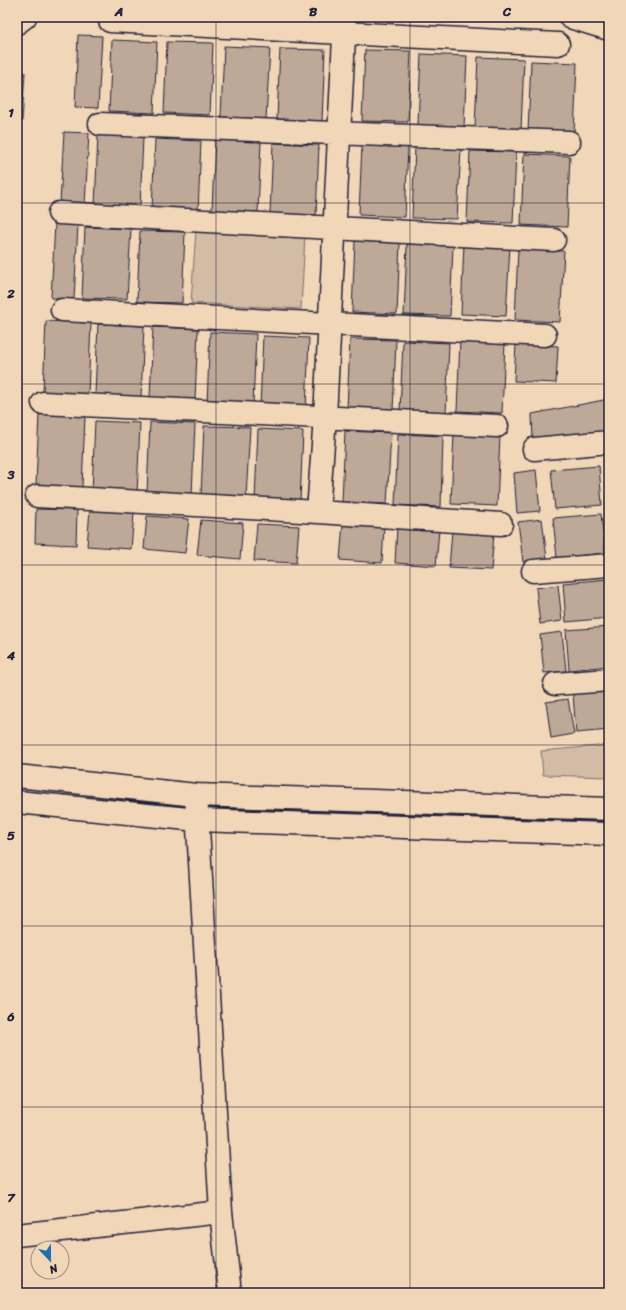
<svg xmlns="http://www.w3.org/2000/svg" width="626" height="1310" viewBox="0 0 626 1310" font-family="Sriracha,sans-serif">
	<style>
		.green { fill: #d3bca6; stroke: #7a6f70 }
		.building { fill: #bea999; stroke: #22223b }
		.lines { fill: none; stroke-linecap: round; stroke-linejoin: round }
		.minor-casing { stroke: #22223b; stroke-width: 25 }
		.tertiary-casing { stroke: #22223b; stroke-width: 25 }
		.minor { stroke: #f1d6b8; stroke-width: 22 }
		.tertiary { stroke: #f1d6b8; stroke-width: 22 }
		.grid { fill: none; stroke: #22223b; stroke-width: 1; stroke-opacity: 0.55 }
		.neatline { fill: none; stroke: #22223b; stroke-width: 1.5 }
		.grid-label { font-size: 13px; text-anchor: middle; font-weight: bold; fill: #22223b }
	</style>
	<rect width="100%" height="100%" fill="#f1d6b8"/>
	<filter id="ink" filterUnits="userSpaceOnUse"><feTurbulence type="fractalNoise" baseFrequency=".025" numOctaves="2"/><feDisplacementMap in="SourceGraphic" scale="8" xChannelSelector="R" yChannelSelector="G"/><feConvolveMatrix kernelMatrix="1 2 1 2 8 2 1 2 1" color-interpolation-filters="sRGB"/></filter>
	<g filter="url(#ink)">
		<path class="green" d="M 196,230 L 305,236 L 301,309 L 191,303 Z
			M 609,745 L 609,777 L 543,775 L 541,751 Z"/>
		<path class="building" d="M 78,35 L 102,36 L 98,108 L 75,107 Z
			M 112,40 L 157,42 L 154,113 L 109,111 Z
			M 167,42 L 213,43 L 210,115 L 164,113 Z
			M 224,46 L 270,48 L 266,119 L 221,117 Z
			M 280,49 L 325,50 L 322,121 L 277,119 Z
			M 365,50 L 411,51 L 408,122 L 362,121 Z
			M 421,54 L 467,56 L 464,127 L 418,125 Z
			M 478,57 L 524,59 L 521,130 L 475,128 Z
			M 531,61 L 577,63 L 574,134 L 528,132 Z
			M 17,72 L 25,72 L 22,122 L 17,122 Z
			M 64,132 L 89,133 L 85,204 L 60,203 Z
			M 98,135 L 143,137 L 140,208 L 95,206 Z
			M 155,139 L 201,141 L 198,212 L 152,210 Z
			M 215,139 L 261,141 L 258,212 L 212,210 Z
			M 273,143 L 319,145 L 316,215 L 270,214 Z
			M 362,144 L 408,146 L 405,217 L 359,215 Z
			M 415,147 L 461,149 L 457,219 L 412,218 Z
			M 470,151 L 516,152 L 513,223 L 467,222 Z
			M 524,154 L 570,156 L 567,227 L 521,225 Z
			M 55,224 L 78,225 L 74,299 L 51,298 Z
			M 85,227 L 131,229 L 127,299 L 82,298 Z
			M 140,231 L 185,232 L 182,303 L 137,302 Z
			M 355,241 L 400,243 L 397,314 L 352,312 Z
			M 464,243 L 510,245 L 506,316 L 461,314 Z
			M 407,244 L 453,246 L 450,316 L 404,315 Z
			M 518,249 L 564,251 L 560,322 L 515,320 Z
			M 46,321 L 91,323 L 88,394 L 43,392 Z
			M 98,324 L 144,326 L 141,397 L 95,395 Z
			M 153,327 L 198,329 L 195,400 L 150,398 Z
			M 210,332 L 256,334 L 253,405 L 207,403 Z
			M 263,336 L 309,338 L 306,409 L 260,407 Z
			M 350,339 L 396,340 L 393,411 L 347,410 Z
			M 460,340 L 505,342 L 502,413 L 457,411 Z
			M 403,341 L 449,343 L 446,414 L 400,412 Z
			M 516,344 L 558,346 L 556,383 L 514,381 Z
			M 609,399 L 609,434 L 607,424 L 604,425 L 605,434 L 533,442 L 532,414 Z
			M 39,414 L 85,416 L 82,487 L 36,485 Z
			M 95,421 L 140,423 L 137,494 L 92,492 Z
			M 150,422 L 195,424 L 192,495 L 147,493 Z
			M 204,426 L 250,427 L 246,498 L 201,496 Z
			M 258,429 L 303,431 L 300,502 L 255,500 Z
			M 345,431 L 391,433 L 387,504 L 342,502 Z
			M 454,433 L 500,435 L 497,506 L 451,504 Z
			M 398,434 L 443,436 L 441,507 L 395,505 Z
			M 599,466 L 602,505 L 555,509 L 551,470 Z
			M 536,470 L 540,511 L 517,513 L 514,473 Z
			M 36,509 L 77,510 L 76,545 L 35,543 Z
			M 90,510 L 134,513 L 131,549 L 87,546 Z
			M 601,514 L 605,553 L 557,558 L 553,518 Z
			M 147,516 L 189,519 L 185,553 L 144,549 Z
			M 542,519 L 547,559 L 523,562 L 518,522 Z
			M 201,520 L 243,523 L 240,559 L 197,555 Z
			M 343,523 L 384,526 L 382,563 L 340,560 Z
			M 257,524 L 299,526 L 296,563 L 254,561 Z
			M 397,527 L 439,529 L 436,566 L 395,563 Z
			M 452,531 L 494,534 L 491,570 L 449,568 Z
			M 609,579 L 609,618 L 566,622 L 563,583 Z
			M 558,585 L 562,621 L 540,624 L 536,588 Z
			M 609,627 L 609,666 L 569,670 L 566,630 Z
			M 562,632 L 566,671 L 544,673 L 540,635 Z
			M 609,690 L 609,730 L 576,733 L 573,694 Z
			M 568,699 L 574,734 L 551,738 L 546,702 Z"/>
		<g class="lines">
			<g class="minor-casing">
				<path id="minor" d="M 110,21 L 558,44
					M 100,124 L 569,142
					M 59,213 L 554,240
					M 62,310 L 545,335
					M 43,403 L 497,426
					M 534,449 L 609,442
					M 37,496 L 318,512 L 501,524
					M 318,512 L 325,417 L 345,17
					M 533,571 L 609,565
					M 555,684 L 609,680
					M 196,795 L 221,1212 L 230,1293
					M 17,1235 L 221,1212"/>
			</g>
			<g class="tertiary-casing">
				<path id="tertiary" d="M 570,17 L 609,29
					M 17,23 L 25,17
					M 17,776 L 196,795 L 609,809
					M 17,802 L 198,820 L 609,834"/>
			</g>
			<use href="#minor" class="minor"/>
			<use href="#tertiary" class="tertiary"/>
		</g>
	</g>
	<path class="grid" d="M 216,17 L 216,1293M 410,17 L 410,1293M 17,203 L 609,203M 17,384 L 609,384M 17,565 L 609,565M 17,745 L 609,745M 17,926 L 609,926M 17,1107 L 609,1107"/>
	<rect width="626" height="1310" fill="none" stroke="#f1d6b8" stroke-width="44"/>
	<g transform="translate(50 1260) rotate(158)"><circle r="19" fill="#f1d6b8" stroke="#9e8e86"/>
	<path d="M0-3L7 15L0 10L-7 15Z" fill="#1f6fb2"/>
	<text y="-6" font-size="11" font-weight="bold" text-anchor="middle" fill="#22223b">N</text>
	</g>
	<rect x="22" y="22" width="582" height="1266" class="neatline"/>
	<g class="grid-label">
		<text x="119" y="16">A</text>
		<text x="313" y="16">B</text>
		<text x="507" y="16">C</text>
		<text x="11" y="117">1</text>
		<text x="11" y="298">2</text>
		<text x="11" y="479">3</text>
		<text x="11" y="660">4</text>
		<text x="11" y="840">5</text>
		<text x="11" y="1021">6</text>
		<text x="11" y="1202">7</text>
	</g>
</svg>
